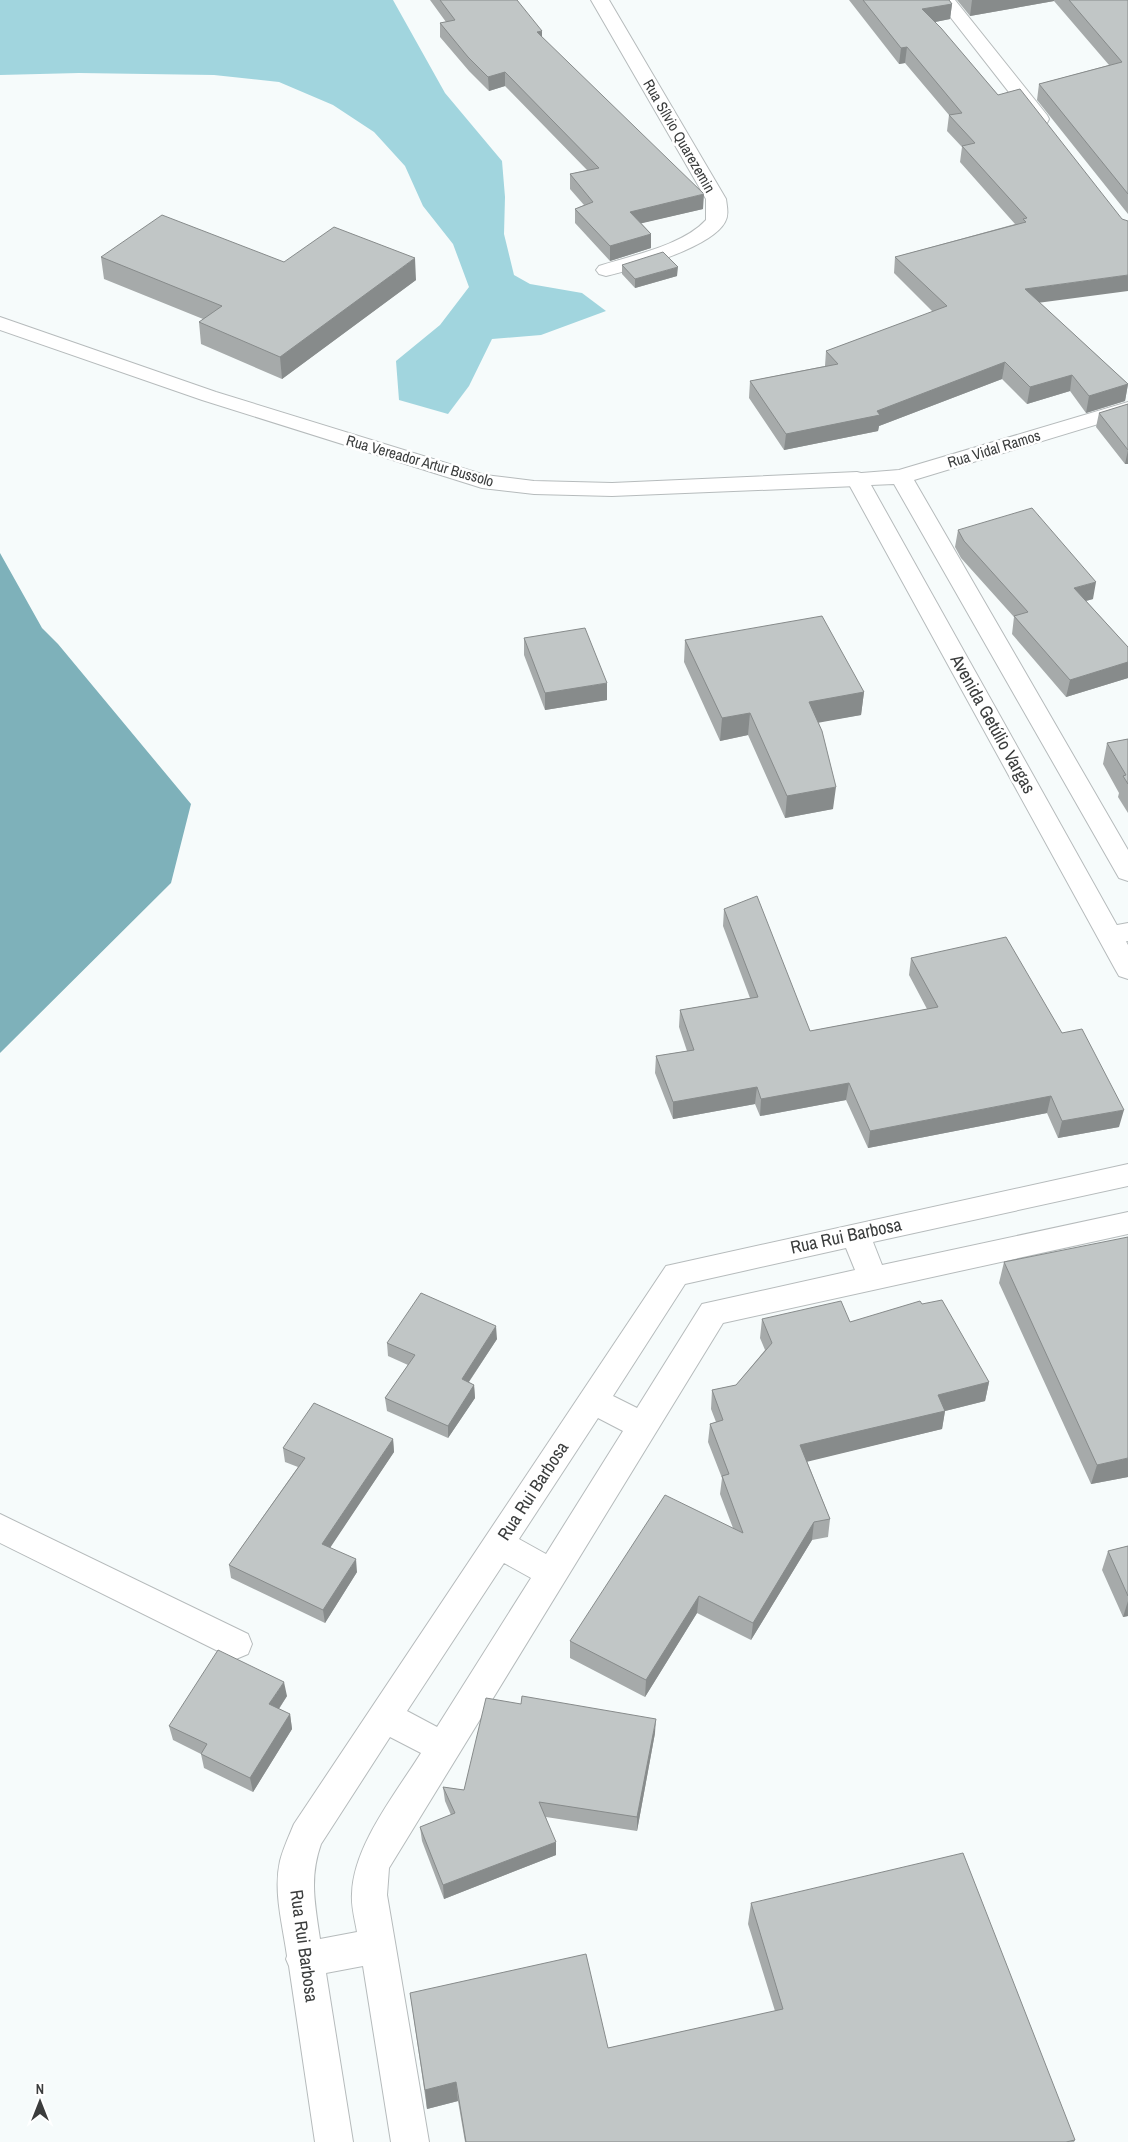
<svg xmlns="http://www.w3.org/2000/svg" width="1128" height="2142" viewBox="0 0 1128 2142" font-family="'Archivo Narrow',sans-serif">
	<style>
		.forest { fill: #a1d5de }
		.water { fill: #7eb1ba }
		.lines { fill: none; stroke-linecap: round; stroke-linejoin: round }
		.minor-casing { stroke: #b6bbbc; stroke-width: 2 }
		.tertiary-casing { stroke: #b6bbbc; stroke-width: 2 }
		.minor { fill: #fff; fill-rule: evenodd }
		.tertiary { fill: #fff; fill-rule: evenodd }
		.wall { fill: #a6aaaa }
		.shaded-wall { fill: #878b8b }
		.building { fill: #c1c6c6; stroke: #878b8b }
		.labels { text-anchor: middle; stroke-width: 5; stroke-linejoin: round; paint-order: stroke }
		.far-street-label { font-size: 15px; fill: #3b3d3d; stroke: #fff }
		.street-label { font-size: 18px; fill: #3b3d3d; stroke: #fff }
	</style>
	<rect width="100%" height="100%" fill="#f6fbfb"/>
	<path class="forest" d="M 0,0 L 393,0 L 445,93 L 502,161 L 505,197 L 504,234 L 514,275 L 530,284 L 582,293 L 606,311 L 541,335 L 492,339 L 469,386 L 448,414 L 399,400 L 396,361 L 440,325 L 469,287 L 453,244 L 423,206 L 405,166 L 374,132 L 333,105 L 279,82 L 214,75 L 79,73 L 0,75 Z"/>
	<path class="water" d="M 0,553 L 42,628 L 58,644 L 191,804 L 171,883 L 0,1053 Z"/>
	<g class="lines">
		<g class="minor-casing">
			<path id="minor" d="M 591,0 L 609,0 L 726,199 C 727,207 729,215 725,222 C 711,248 635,269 606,276 L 599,274 L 596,270 L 599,266 C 632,255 682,246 706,220 L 706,199 Z
				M 937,0 L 955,0 L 1047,115 L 1049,119 L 1047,123 L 1040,125 L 1033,123 Z
				M 0,317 L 216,392 L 485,475 L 534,481 L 612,483 L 857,472 L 865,474 L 868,479 L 865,484 L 857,486 L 612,496 L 534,494 L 482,488 L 202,400 L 0,330 Z
				M 1128,923 L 1128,941 L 1110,944 L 1101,942 L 1097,935 L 1101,928 Z
				M 1128,1164 L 1128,1186 L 873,1242 L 882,1265 L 1128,1212 L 1128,1234 L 723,1323 L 389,1868 L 387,1895 L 429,2142 L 391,2142 L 363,1966 L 326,1973 L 353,2142 L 315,2142 L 289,1966 L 286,1959 L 287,1956 C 283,1926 273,1892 280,1861 C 283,1849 289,1836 294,1824 L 666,1266 ZM 846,1248 L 855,1270 L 702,1304 L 637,1408 L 613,1396 L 685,1284 ZM 598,1418 L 623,1431 L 546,1554 L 519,1539 ZM 504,1563 L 531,1578 L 437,1727 L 407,1711 ZM 390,1737 L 421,1753 C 396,1793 353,1846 352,1894 C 351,1906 355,1920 357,1932 L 320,1939 C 315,1904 309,1878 321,1844 Z
				M 0,1514 L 248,1634 L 252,1644 L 248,1654 L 236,1659 L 224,1654 L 0,1543 Z"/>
		</g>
		<g class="tertiary-casing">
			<path id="tertiary" d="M 1128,402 L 1128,415 L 914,480 L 1128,850 L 1128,881 L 1119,878 L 894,484 L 871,485 L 1128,945 L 1128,979 L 1119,976 L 1115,969 L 846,479 L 849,474 L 899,470 Z"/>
		</g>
		<use href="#minor" class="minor"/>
		<use href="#tertiary" class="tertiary"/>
	</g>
	<path class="wall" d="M 430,0 L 517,0 L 542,37 L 703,209 L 641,223 L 651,234 L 651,248 L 610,261 L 575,223 L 575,209 L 584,205 L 570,189 L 570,174 L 587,170 L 505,86 L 489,91 L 469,71 L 440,37 L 440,23 L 446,22 Z
		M 849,0 L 949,0 L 952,4 L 950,19 L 935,22 L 998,95 L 1020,89 L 1040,303 L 1128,384 L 1125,401 L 1086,413 L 1070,391 L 1027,404 L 1002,379 L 879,426 L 878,431 L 784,450 L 749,398 L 750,381 L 825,366 L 826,351 L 933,312 L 894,273 L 895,257 L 1015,224 L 960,162 L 962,147 L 947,131 L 949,115 L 905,63 L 899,64 Z
		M 957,0 L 1128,0 L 1128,214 L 1037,100 L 1039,84 L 1109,65 L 1054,1 L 970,16 Z
		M 101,257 L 284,262 L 416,280 L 282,379 L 201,344 L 199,322 L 203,319 L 104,279 Z
		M 622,265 L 677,276 L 635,288 L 622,274 Z
		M 1128,404 L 1128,464 L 1125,464 L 1096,427 L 1099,413 Z
		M 958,530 L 1093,599 L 1086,601 L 1128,647 L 1128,678 L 1066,697 L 1012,634 L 1014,617 L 961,558 L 955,547 Z
		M 524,638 L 607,700 L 545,710 L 524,655 Z
		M 685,640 L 864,692 L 861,715 L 818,722 L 833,809 L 785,818 L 748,735 L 720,741 L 684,662 Z
		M 1128,739 L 1128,813 L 1118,797 L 1119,793 L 1103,764 L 1107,743 Z
		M 724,909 L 810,1031 L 927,1009 L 909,975 L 911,958 L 1062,1033 L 1119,1127 L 1058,1138 L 1047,1113 L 868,1148 L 846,1100 L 760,1116 L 755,1104 L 673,1119 L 655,1073 L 656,1056 L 687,1051 L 679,1027 L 680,1010 L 750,998 L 723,926 Z
		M 1004,1262 L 1128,1477 L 1091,1484 L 999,1283 Z
		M 922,1304 L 989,1382 L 985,1401 L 945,1411 L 942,1429 L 807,1461 L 830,1519 L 828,1537 L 812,1540 L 751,1640 L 697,1613 L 645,1697 L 570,1658 L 570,1641 L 733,1528 L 720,1494 L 722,1478 L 708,1442 L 710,1424 L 716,1422 L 711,1409 L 712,1390 L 736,1385 L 765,1350 L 760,1338 L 762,1319 L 850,1322 Z
		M 497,1339 L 469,1382 L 474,1385 L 475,1398 L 448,1438 L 387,1411 L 385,1398 L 408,1365 L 388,1356 L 387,1343 Z
		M 393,1439 L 394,1452 L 330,1547 L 357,1572 L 325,1623 L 231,1578 L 229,1565 L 298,1467 L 285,1462 L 283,1448 Z
		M 1128,1546 L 1128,1616 L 1123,1617 L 1102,1570 L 1108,1551 Z
		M 287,1696 L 279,1709 L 290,1714 L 292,1729 L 253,1792 L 204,1768 L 201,1754 L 173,1740 L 169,1726 Z
		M 655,1733 L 637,1831 L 546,1817 L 556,1855 L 444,1899 L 422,1841 L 420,1827 L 451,1815 L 445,1801 L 443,1787 L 464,1790 Z
		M 751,1903 L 1075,2140 L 1074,2142 L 465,2142 L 458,2101 L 427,2109 L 410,1993 L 608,2048 L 775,2011 L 748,1924 Z"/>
	<path class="shaded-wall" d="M 972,0 L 1054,0 L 1054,1 L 970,16 Z
		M 952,4 L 950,19 L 920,25 L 922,9 Z
		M 542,31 L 542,45 L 537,32 Z
		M 907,47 L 905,63 L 899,64 L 901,48 Z
		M 505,72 L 505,86 L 489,91 L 488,77 Z
		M 704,194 L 703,209 L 630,226 L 630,212 Z
		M 651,234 L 651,248 L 610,261 L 610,246 Z
		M 415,258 L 416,280 L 282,379 L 280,357 Z
		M 678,267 L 677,276 L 635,288 L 635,279 Z
		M 1128,275 L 1128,291 L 1022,305 L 1025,289 Z
		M 1005,362 L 1002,379 L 879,426 L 878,431 L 784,450 L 786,434 L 877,411 Z
		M 1072,375 L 1070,391 L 1027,404 L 1030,387 Z
		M 1128,384 L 1125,401 L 1086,413 L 1089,396 Z
		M 1128,450 L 1128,464 L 1125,464 Z
		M 1096,582 L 1093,599 L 1070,605 L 1074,588 Z
		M 1128,662 L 1128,678 L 1066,697 L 1070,680 Z
		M 607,683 L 607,700 L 545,710 L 545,693 Z
		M 864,692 L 861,715 L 806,725 L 809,702 Z
		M 750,713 L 748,735 L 720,741 L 722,718 Z
		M 836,787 L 833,809 L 785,818 L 787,796 Z
		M 849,1083 L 846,1100 L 760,1116 L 761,1099 Z
		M 757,1087 L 755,1104 L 673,1119 L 673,1102 Z
		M 1051,1096 L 1047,1113 L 868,1148 L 870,1131 Z
		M 1124,1110 L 1119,1127 L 1058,1138 L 1062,1121 Z
		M 496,1326 L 497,1339 L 462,1392 L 462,1379 Z
		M 989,1382 L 985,1401 L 945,1411 L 942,1429 L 798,1464 L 800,1445 L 938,1395 Z
		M 474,1385 L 475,1398 L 448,1438 L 448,1426 Z
		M 393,1439 L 394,1452 L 324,1557 L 322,1544 Z
		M 1128,1458 L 1128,1477 L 1091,1484 L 1097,1465 Z
		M 814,1522 L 812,1540 L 751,1640 L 753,1623 Z
		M 356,1559 L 357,1572 L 325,1623 L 323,1610 Z
		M 699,1596 L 697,1613 L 645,1697 L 646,1680 Z
		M 1128,1601 L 1128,1616 L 1123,1617 Z
		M 284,1682 L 287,1696 L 272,1719 L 269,1704 Z
		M 290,1714 L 292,1729 L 253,1792 L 250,1778 Z
		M 656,1719 L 655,1733 L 637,1831 L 637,1817 Z
		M 556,1842 L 556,1855 L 444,1899 L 443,1885 Z
		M 456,2082 L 458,2101 L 427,2109 L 425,2090 Z"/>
	<path class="building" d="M 440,0 L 517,0 L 542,31 L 537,32 L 704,194 L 630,212 L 651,234 L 610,246 L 575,209 L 593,202 L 570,174 L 599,168 L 505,72 L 488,77 L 468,57 L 440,23 L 455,20 Z
		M 863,0 L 949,0 L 952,4 L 922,9 L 941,28 L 998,95 L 1020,89 L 1122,219 L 1128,221 L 1128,275 L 1025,289 L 1128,384 L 1089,396 L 1072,375 L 1030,387 L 1005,362 L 877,411 L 880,415 L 786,434 L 750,381 L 838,364 L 826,351 L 947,306 L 895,257 L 1026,222 L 1023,219 L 1027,218 L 962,146 L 975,143 L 949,115 L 962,113 L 907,47 L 901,48 Z
		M 1069,0 L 1128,0 L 1128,194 L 1039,84 L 1122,62 Z
		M 162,215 L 284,262 L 334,227 L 415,258 L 280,357 L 199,322 L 222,306 L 101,257 Z
		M 663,252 L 678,267 L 635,279 L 622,265 Z
		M 1128,404 L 1128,450 L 1099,413 Z
		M 1032,508 L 1096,582 L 1074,588 L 1128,647 L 1128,662 L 1070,680 L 1014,616 L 1028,612 L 964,541 L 958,530 Z
		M 822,616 L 864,692 L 809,702 L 822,731 L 836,787 L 787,796 L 750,713 L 722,718 L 685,640 Z
		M 585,628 L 607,683 L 545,693 L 524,638 Z
		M 1128,739 L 1128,784 L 1123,776 L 1126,775 L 1107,743 Z
		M 757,896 L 810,1031 L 938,1007 L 911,958 L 1006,937 L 1062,1033 L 1082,1029 L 1124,1110 L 1062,1121 L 1051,1096 L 870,1131 L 849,1083 L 761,1099 L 757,1087 L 673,1102 L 656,1056 L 694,1050 L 680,1010 L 758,997 L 724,909 Z
		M 1128,1237 L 1128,1458 L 1097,1465 L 1004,1262 Z
		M 421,1293 L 496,1326 L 462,1379 L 474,1385 L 448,1426 L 385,1398 L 415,1355 L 387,1343 Z
		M 942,1300 L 989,1382 L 938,1395 L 945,1411 L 800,1445 L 830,1519 L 814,1522 L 753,1623 L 699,1596 L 646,1680 L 570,1641 L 665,1495 L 743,1533 L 722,1476 L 729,1474 L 710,1424 L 723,1420 L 712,1390 L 736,1385 L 772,1343 L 762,1319 L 841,1301 L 850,1322 L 920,1301 L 922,1304 Z
		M 314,1403 L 393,1439 L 322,1544 L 356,1559 L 323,1610 L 229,1565 L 305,1458 L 283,1448 Z
		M 1128,1546 L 1128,1596 L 1108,1551 Z
		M 218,1650 L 284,1682 L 269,1704 L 290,1714 L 250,1778 L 201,1754 L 207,1744 L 169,1726 Z
		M 522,1696 L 656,1719 L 637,1817 L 539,1802 L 556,1842 L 443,1885 L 420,1827 L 455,1813 L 443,1787 L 464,1790 L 486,1698 L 521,1704 Z
		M 963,1853 L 1075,2140 L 1066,2142 L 466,2142 L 456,2082 L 425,2090 L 410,1993 L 586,1954 L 608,2048 L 783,2009 L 751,1903 Z"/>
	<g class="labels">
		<g class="far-street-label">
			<text transform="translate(679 136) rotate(60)" y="5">Rua Sílvio Quarezemin</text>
			<text transform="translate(994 449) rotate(-17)" y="5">Rua Vidal Ramos</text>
			<text transform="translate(420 461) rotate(16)" y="5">Rua Vereador Artur Bussolo</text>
		</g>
		<g class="street-label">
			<text transform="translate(993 724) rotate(61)" y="6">Avenida Getúlio Vargas</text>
			<text transform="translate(846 1236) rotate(-12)" y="6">Rua Rui Barbosa</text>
			<text transform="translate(533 1491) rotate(-57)" y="6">Rua Rui Barbosa</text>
			<text transform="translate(304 1946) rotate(82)" y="6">Rua Rui Barbosa</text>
		</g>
	</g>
	<g transform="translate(40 2102)" stroke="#ffffff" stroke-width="4" paint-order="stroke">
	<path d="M0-4L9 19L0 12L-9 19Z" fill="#3b3d3d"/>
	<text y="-8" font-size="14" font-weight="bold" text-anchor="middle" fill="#3b3d3d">N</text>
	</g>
</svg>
